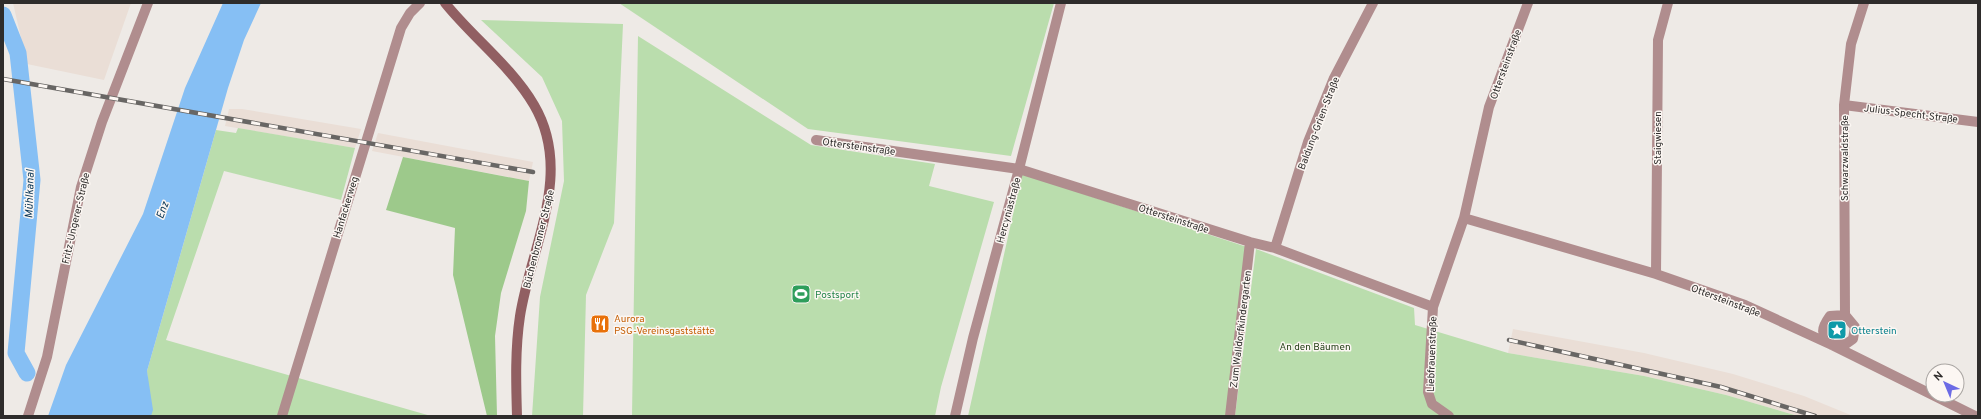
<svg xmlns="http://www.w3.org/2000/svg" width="1981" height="419" viewBox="0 0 1981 419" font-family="Overpass,sans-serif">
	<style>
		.built { fill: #eaded6 }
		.green { fill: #baddad }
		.forest { fill: #9dc98b }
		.water { fill: #86bff4 }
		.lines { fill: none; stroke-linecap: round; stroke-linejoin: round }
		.canal { stroke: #86bff4; stroke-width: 17 }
		.minor { stroke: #b08d8e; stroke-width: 10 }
		.tertiary { stroke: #b08d8e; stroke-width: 10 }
		.secondary { stroke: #915f62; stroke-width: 10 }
		.rail-casing { stroke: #686664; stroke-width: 4.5 }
		.rail { stroke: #fcf7f3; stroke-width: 3; stroke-dasharray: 9; stroke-linecap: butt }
		.labels { text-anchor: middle; stroke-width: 3; stroke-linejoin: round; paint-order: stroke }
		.street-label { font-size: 10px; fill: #2e2c2b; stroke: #fcf7f3 }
		.leisure-label { font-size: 10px; fill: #27864d; stroke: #fcf7f3; text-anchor: start }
		.food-label { font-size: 10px; fill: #c56008; stroke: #fcf7f3; text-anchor: start }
		.culture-label { font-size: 10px; fill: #0d838f; stroke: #fcf7f3; text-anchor: start }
		.park-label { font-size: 10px; fill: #1e3b11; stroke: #fcf7f3 }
		.water-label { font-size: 11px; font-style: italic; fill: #053253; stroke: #fcf7f3 }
	</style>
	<rect width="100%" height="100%" fill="#eeeae6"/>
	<path class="built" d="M 13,3 L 131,3 L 104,80 L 27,64 Z
		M 229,109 L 242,109 L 361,129 L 355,148 L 225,126 Z
		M 378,133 L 533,162 L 529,181 L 372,151 Z
		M 1513,329 L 1644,353 L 1733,374 L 1804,396 L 1853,416 L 1798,416 L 1726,395 L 1644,376 L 1508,353 Z"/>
	<path class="green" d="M 619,3 L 1054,3 L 1011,156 L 808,129 Z
		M 481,20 L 623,24 L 614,223 L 586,295 L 583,416 L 532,416 L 540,297 L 564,181 L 562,121 L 542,77 Z
		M 638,36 L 811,145 L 935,164 L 929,186 L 994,202 L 941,387 L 935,416 L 632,416 Z
		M 238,128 L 355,148 L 341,200 L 224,171 L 166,340 L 431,416 L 150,416 L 147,371 L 216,130 L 236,133 Z
		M 1022,174 L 1247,247 L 1227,416 L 968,416 Z
		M 1256,249 L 1414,308 L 1415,325 L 1508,353 L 1644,376 L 1726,395 L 1798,416 L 1235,416 Z"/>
	<path class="forest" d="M 403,157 L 529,181 L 526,211 L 501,293 L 495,336 L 497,416 L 487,416 L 453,275 L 455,228 L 386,210 Z"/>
	<path class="water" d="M 223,3 L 261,3 L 244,40 L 228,88 L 147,371 L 153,410 L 151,416 L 48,416 L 66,365 L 143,214 L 185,88 Z"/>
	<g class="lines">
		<path class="canal" d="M 3,15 L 18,53 L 32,180 L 16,353 L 27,373"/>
		<path class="minor" d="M 1844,105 L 1978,122
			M 816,140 L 1019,169 L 1250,242 L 1275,248 L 1433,307
			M 1464,218 L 1489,107 L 1528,3
			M 1275,248 L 1308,142 L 1334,78 L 1373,3
			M 1656,274 L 1658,40 L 1668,3
			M 1845,315 L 1830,316 C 1820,330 1821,333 1832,345 L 1846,344 L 1853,339 L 1855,327 L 1845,315 L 1844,105 L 1851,44 L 1864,3
			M 282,416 L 401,28 L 410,13 L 420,3
			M 955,416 L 973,338 L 1019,169 L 1061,3
			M 1230,416 L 1250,242
			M 1449,416 L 1432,404 L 1428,392 L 1433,307 L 1464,218 L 1656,274 L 1745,305 L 1832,345 L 1975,416"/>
		<path class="tertiary" d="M 28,416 L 47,357 L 81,187 L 102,122 L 148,3"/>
		<path class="secondary" d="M 445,3 C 473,38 511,66 534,105 C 574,173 531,246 520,316 C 515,349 516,383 517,416"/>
		<g class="rail-casing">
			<path id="rail" d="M 3,79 L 533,172
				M 1509,340 L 1721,387 L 1815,416"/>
		</g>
		<use href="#rail" class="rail"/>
	</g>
	<defs>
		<g id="stadium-square" transform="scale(1)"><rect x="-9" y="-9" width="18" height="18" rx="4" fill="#2e9e5b" stroke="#fcf7f3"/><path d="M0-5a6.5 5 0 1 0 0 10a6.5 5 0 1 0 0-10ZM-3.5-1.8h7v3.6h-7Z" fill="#fff"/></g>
		<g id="restaurant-square" transform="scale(1)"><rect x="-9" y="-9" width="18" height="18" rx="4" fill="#e8710a" stroke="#fcf7f3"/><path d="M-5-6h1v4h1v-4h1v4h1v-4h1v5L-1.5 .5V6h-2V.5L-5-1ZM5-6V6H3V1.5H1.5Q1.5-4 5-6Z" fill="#fff"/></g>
		<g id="sight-square" transform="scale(1)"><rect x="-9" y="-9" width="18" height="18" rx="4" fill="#0f9aa8" stroke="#fcf7f3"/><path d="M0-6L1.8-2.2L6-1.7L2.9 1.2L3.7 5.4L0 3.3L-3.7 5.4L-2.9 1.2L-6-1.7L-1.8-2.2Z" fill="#fff"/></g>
	</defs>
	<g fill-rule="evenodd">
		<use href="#stadium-square" x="801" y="294"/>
		<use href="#restaurant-square" x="600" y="324"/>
		<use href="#sight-square" x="1837" y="330"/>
	</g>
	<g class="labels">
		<g class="street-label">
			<text transform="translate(1505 64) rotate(-70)" y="4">Ottersteinstraße</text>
			<text transform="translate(1911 113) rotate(7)" y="4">Julius-Specht-Straße</text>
			<text transform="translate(1318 123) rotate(-69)" y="4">Baldung-Grien-Straße</text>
			<text transform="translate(1657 138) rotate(-90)" y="4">Staigwiesen</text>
			<text transform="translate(859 146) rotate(8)" y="4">Ottersteinstraße</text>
			<text transform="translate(1844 158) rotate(-90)" y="4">Schwarzwaldstraße</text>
			<text transform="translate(345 207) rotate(-73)" y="4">Hanfackerweg</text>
			<text transform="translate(1008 210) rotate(-75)" y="4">Hercyniastraße</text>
			<text transform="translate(75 218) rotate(-77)" y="4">Fritz-Ungerer-Straße</text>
			<text transform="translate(1174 218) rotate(18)" y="4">Ottersteinstraße</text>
			<text transform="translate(538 239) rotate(-76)" y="4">Büchenbronner Straße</text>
			<text transform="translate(1726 300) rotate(21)" y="4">Ottersteinstraße</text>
			<text transform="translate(1240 329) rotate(-83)" y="4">Zum Walldorfkindergarten</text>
			<text transform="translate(1431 354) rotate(-88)" y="4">Liebfrauenstraße</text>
		</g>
		<g class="leisure-label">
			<text x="815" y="298">Postsport</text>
		</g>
		<g class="food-label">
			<text x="614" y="322">Aurora<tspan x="614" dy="12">PSG-Vereinsgaststätte</tspan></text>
		</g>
		<g class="culture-label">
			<text x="1851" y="334">Otterstein</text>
		</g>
		<g class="park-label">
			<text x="1315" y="350">An den Bäumen</text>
		</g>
		<g class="water-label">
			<text transform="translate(29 194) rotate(-88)" y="4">Mühlkanal</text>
			<text transform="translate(162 210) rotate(-70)" y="4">Enz</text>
		</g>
	</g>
	<rect width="1981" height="419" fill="none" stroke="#2e2c2b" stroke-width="8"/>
	<g transform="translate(1945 383) rotate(316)"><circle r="19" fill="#fcf7f3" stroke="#aaa6a3"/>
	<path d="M0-3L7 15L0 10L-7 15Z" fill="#6c6be5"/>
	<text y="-6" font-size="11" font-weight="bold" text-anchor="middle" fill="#2e2c2b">N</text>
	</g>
</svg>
